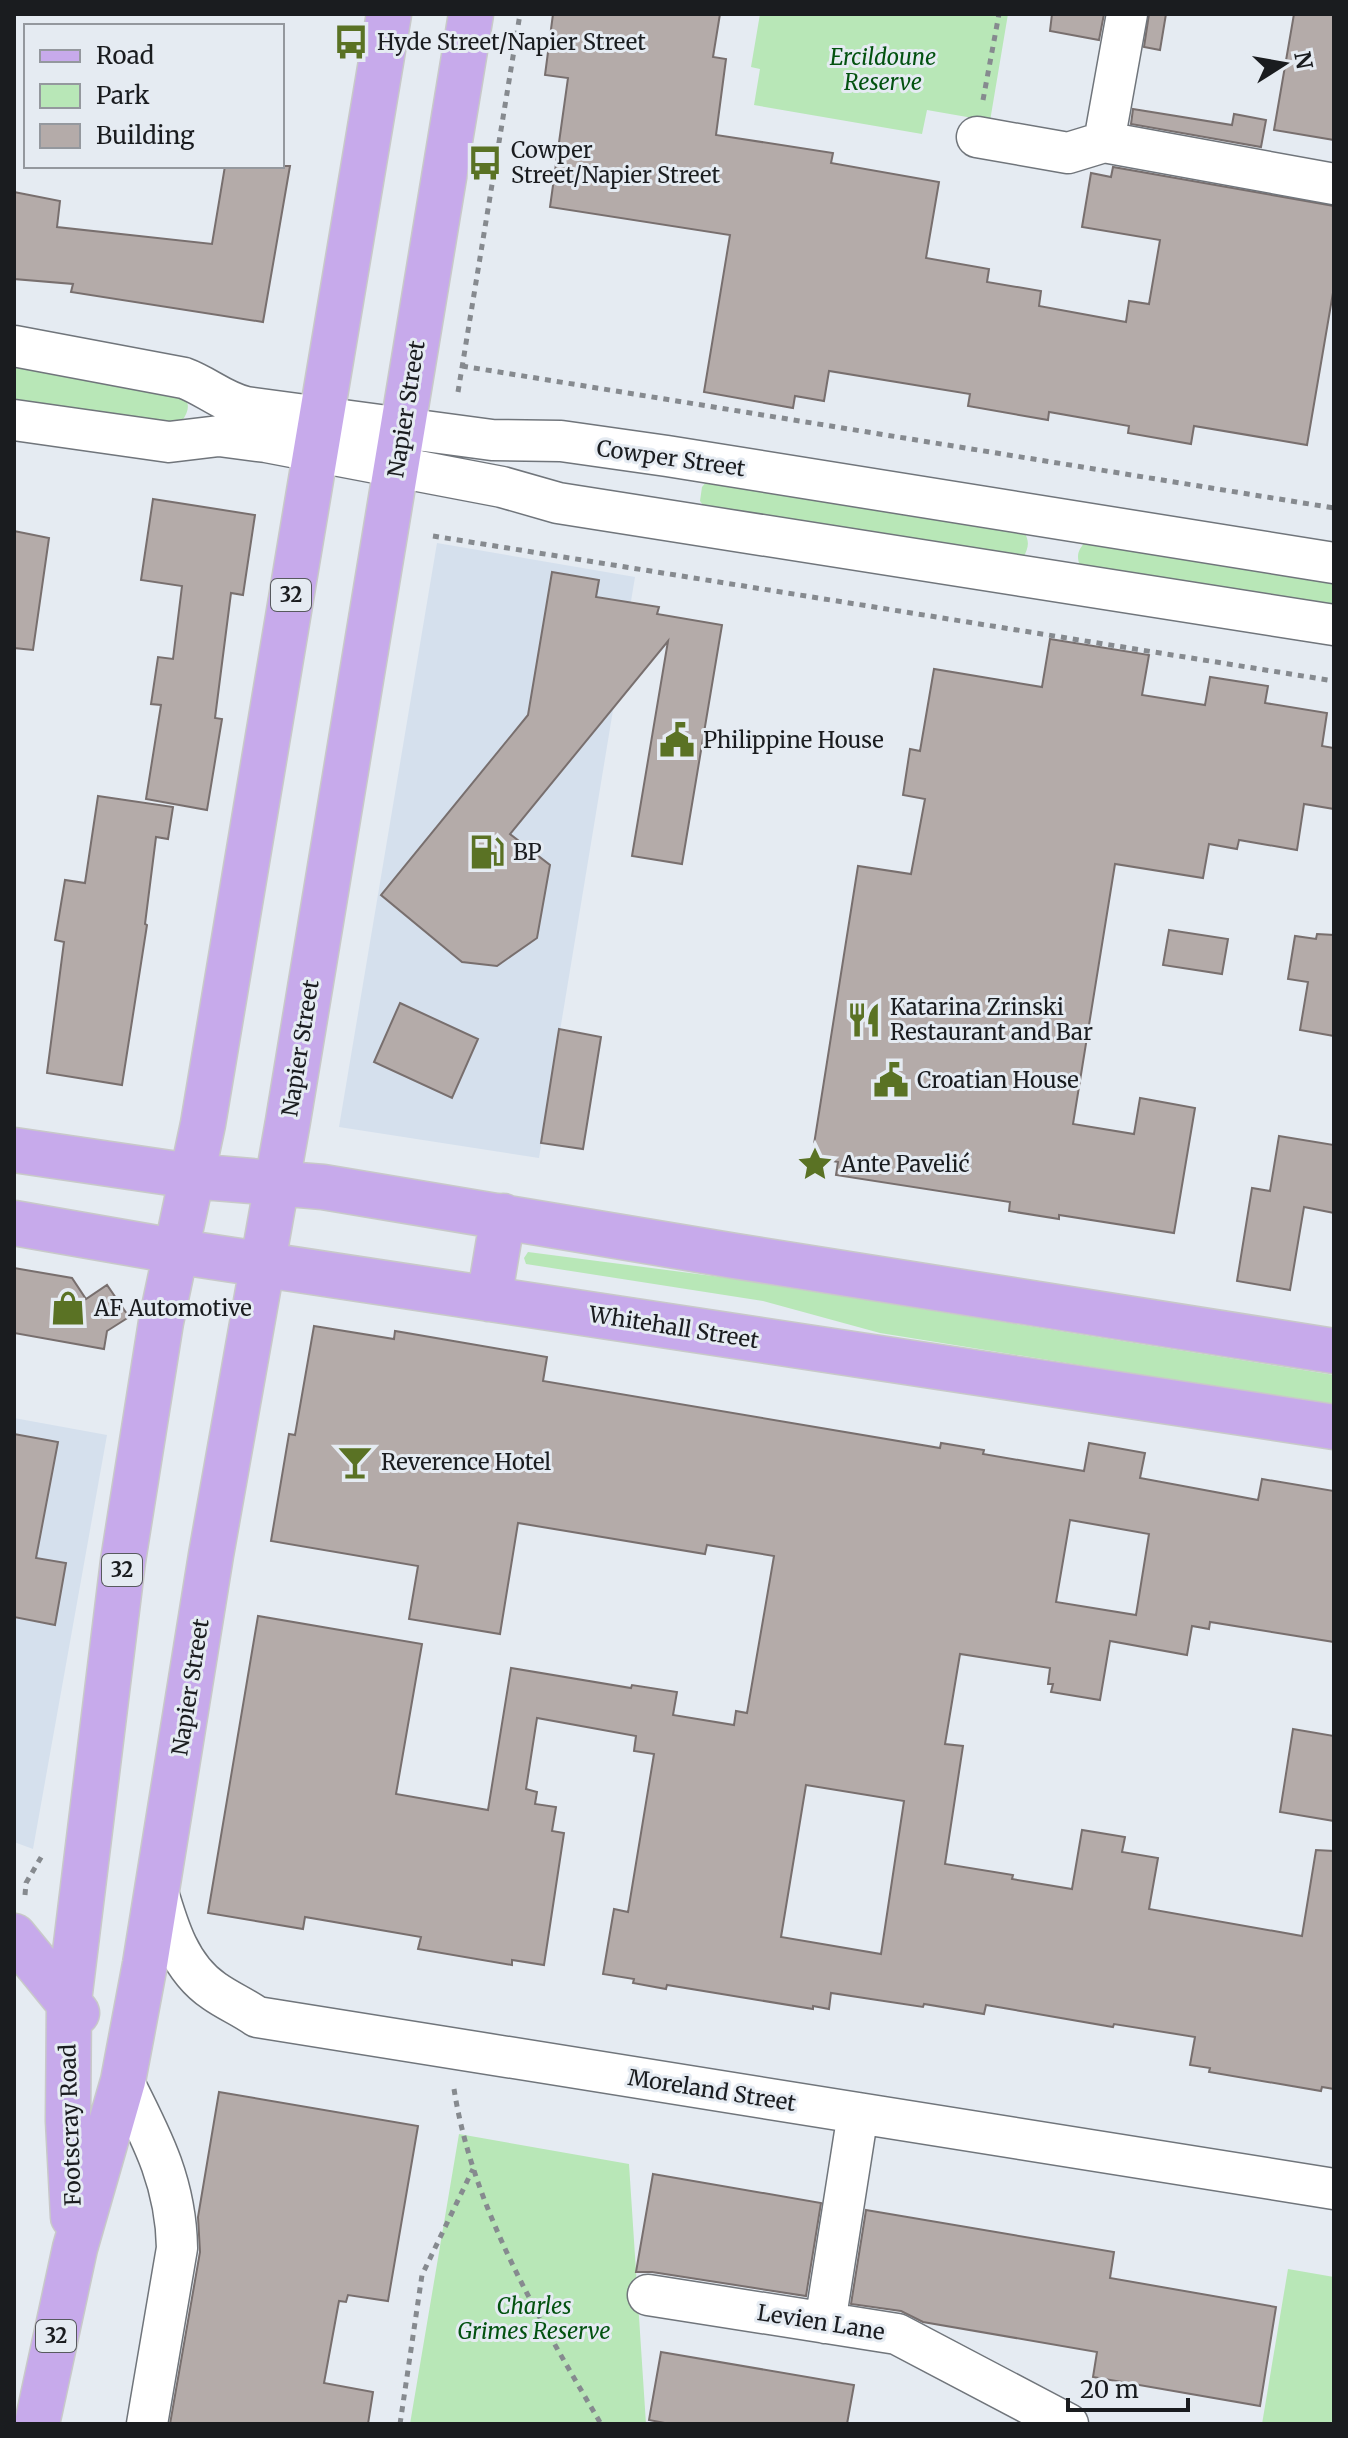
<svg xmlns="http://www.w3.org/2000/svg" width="1348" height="2438" viewBox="0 0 1348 2438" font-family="Merriweather,serif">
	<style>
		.built { fill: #d5e0ed }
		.green { fill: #b8e7b7 }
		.building { fill: #b4aba9; stroke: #786f6e; stroke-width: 2; fill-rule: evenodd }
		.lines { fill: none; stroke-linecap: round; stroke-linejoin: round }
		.minor-casing { stroke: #70757b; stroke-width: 43 }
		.major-casing { stroke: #c8c9c9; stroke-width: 47 }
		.path { stroke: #868a8f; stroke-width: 5; stroke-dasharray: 6 6; stroke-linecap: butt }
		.minor { stroke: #fff; stroke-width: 40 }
		.major { stroke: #c7aaeb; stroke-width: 44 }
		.labels { text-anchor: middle; stroke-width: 6; stroke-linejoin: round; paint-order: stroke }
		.shield { fill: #e5ebf2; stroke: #575a5e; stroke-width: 2 }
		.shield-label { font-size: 20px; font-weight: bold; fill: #1a1c1f }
		.poi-label { font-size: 22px; fill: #1a1c1f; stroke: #e5ebf2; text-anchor: start }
		.park-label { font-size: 22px; font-style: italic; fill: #035210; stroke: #e5ebf2 }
		.street-label { font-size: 22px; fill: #1a1c1f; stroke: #e5ebf2 }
	</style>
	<rect width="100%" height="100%" fill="#e5ebf2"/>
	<path class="built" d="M 437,543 L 635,577 L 539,1158 L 339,1127 Z
		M 14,1418 L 107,1435 L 33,1849 L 14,1842 Z"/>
	<path class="green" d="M 760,14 L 1008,14 L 990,121 L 927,110 L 922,134 L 754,105 L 760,69 L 751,67 Z
		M 14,366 L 177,391 C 190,400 191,408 182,421 L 172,423 L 14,401 Z
		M 707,481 L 1023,530 C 1030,541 1029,547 1023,558 L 706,509 L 700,501 L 702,487 Z
		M 1086,541 L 1334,576 L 1334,613 L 1080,566 C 1076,555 1078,550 1086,541 Z
		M 528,1252 L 736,1279 L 1334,1375 L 1334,1406 L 880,1333 L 763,1301 L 526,1264 L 524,1258 Z
		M 459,2134 L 629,2164 L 646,2424 L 410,2424 Z
		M 1288,2269 L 1334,2277 L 1334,2424 L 1262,2424 Z"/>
	<path class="building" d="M 553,14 L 720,14 L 713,57 L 726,59 L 716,135 L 833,153 L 831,163 L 939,182 L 926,258 L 989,269 L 987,282 L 1041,291 L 1039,306 L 1126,322 L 1129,301 L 1149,304 L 1160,240 L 1082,227 L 1091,173 L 1111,177 L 1113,167 L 1334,206 L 1334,287 L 1307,445 L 1194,426 L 1191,444 L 1128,433 L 1129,426 L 1049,412 L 1048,420 L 968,406 L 970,394 L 829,371 L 824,401 L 795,396 L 793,408 L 704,392 L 730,235 L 550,207 L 568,78 L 545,75 Z
		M 1052,14 L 1104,14 L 1099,40 L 1050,31 Z
		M 1149,14 L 1166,14 L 1160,50 L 1144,47 Z
		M 1294,14 L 1334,14 L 1334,140 L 1274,130 Z
		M 1133,109 L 1232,125 L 1234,114 L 1266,120 L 1261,147 L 1131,124 Z
		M 225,166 L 290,166 L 263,322 L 71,292 L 73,284 L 14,279 L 14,192 L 60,201 L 57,227 L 212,244 Z
		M 153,499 L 255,515 L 243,595 L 231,593 L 215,718 L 222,719 L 207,810 L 146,799 L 161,705 L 151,704 L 158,657 L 173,659 L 182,586 L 141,580 Z
		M 14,531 L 49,538 L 33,650 L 14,648 Z
		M 552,572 L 599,580 L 596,597 L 659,607 L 657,614 L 722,625 L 682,864 L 632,856 L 668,641 L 510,834 L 550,865 L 537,938 L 497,966 L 462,962 L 381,895 L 528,715 Z
		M 1050,639 L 1149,655 L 1142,695 L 1205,705 L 1210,677 L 1268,686 L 1265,703 L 1327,713 L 1322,746 L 1334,748 L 1334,809 L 1304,804 L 1297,850 L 1239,840 L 1237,849 L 1209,844 L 1203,878 L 1115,864 L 1073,1124 L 1134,1134 L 1140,1098 L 1195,1108 L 1174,1233 L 1059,1215 L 1059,1219 L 1009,1211 L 1010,1202 L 836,1175 L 838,1162 L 812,1157 L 858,866 L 911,874 L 925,799 L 903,795 L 910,749 L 920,751 L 934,669 L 1042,687 Z
		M 98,796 L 173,807 L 168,839 L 156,837 L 145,924 L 147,925 L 122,1085 L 47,1073 L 64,942 L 55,940 L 65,880 L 85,883 Z
		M 1169,930 L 1228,939 L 1222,974 L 1163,965 Z
		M 1317,934 L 1334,935 L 1334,1036 L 1300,1030 L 1308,982 L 1288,979 L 1295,936 L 1316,939 Z
		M 400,1003 L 478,1039 L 452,1098 L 374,1062 Z
		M 559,1029 L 601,1037 L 583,1149 L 541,1143 Z
		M 1279,1136 L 1334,1145 L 1334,1213 L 1304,1207 L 1290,1290 L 1237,1281 L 1252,1188 L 1270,1191 Z
		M 14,1268 L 72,1278 L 86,1299 L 107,1285 L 129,1317 L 107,1331 L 104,1349 L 14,1333 Z
		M 314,1326 L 394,1339 L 395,1331 L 547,1357 L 543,1381 L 940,1448 L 941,1443 L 984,1450 L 983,1454 L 1084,1471 L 1089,1443 L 1145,1453 L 1140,1478 L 1258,1500 L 1262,1479 L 1334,1491 L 1334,1642 L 1210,1622 L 1209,1629 L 1192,1626 L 1187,1655 L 1110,1641 L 1100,1700 L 1051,1692 L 1053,1684 L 1048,1684 L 1050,1668 L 960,1654 L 945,1744 L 963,1746 L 945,1864 L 1013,1875 L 1012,1879 L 1072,1889 L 1082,1830 L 1125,1837 L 1122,1852 L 1158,1858 L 1149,1909 L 1302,1936 L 1316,1850 L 1334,1851 L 1334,2089 L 1322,2087 L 1321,2091 L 1209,2072 L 1210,2068 L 1190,2065 L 1195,2037 L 1114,2024 L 1113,2027 L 986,2005 L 984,2014 L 924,2004 L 923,2007 L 831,1993 L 829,2009 L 813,2006 L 813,2009 L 667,1985 L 666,1989 L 633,1983 L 634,1979 L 603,1974 L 614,1909 L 628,1912 L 654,1754 L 634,1751 L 636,1736 L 537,1718 L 526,1789 L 537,1792 L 535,1804 L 556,1807 L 552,1831 L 564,1833 L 544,1965 L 512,1960 L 512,1965 L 418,1949 L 421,1937 L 305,1917 L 303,1929 L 208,1913 L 258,1616 L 422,1644 L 396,1794 L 488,1810 L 511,1668 L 631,1688 L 632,1685 L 677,1692 L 673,1715 L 734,1725 L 736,1711 L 747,1713 L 774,1556 L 707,1545 L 705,1554 L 518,1523 L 500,1634 L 409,1619 L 418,1566 L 271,1541 L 289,1434 L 295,1435 ZM 1070,1520 L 1149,1534 L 1136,1615 L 1056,1602 ZM 806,1785 L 904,1801 L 881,1954 L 781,1937 Z
		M 14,1434 L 58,1442 L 36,1558 L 66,1563 L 55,1625 L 14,1617 Z
		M 1293,1729 L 1334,1736 L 1334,1821 L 1280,1812 Z
		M 219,2092 L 418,2126 L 388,2301 L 348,2295 L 346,2302 L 339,2301 L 324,2383 L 373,2392 L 368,2424 L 170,2424 L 200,2252 L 198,2217 Z
		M 653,2174 L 821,2203 L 806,2296 L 652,2272 L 636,2272 Z
		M 866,2210 L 1114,2252 L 1110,2278 L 1276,2307 L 1260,2406 L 1093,2377 L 1097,2352 L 923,2322 L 901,2311 L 851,2304 Z
		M 661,2352 L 854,2385 L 847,2424 L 670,2424 L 649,2420 Z"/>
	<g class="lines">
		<g class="minor-casing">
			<path id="minor" d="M 977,137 L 1068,153 L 1104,142 L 1334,184
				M 1104,142 L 1127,14
				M 14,346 L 184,378 C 206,386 223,402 246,407 L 492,440 L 561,441 L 667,456 L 1334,563
				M 14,420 L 169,442 L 219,436 L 266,442 L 502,487 L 558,503 L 1334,625
				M 157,1889 C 168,1927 180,1968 214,1991 C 228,2001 243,2007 257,2017 L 1334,2189
				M 123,2081 C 152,2138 176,2183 177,2248 L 147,2424
				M 648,2295 L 897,2334 L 1068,2424
				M 825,2323 L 858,2113"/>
		</g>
		<g class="major-casing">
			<path id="major" d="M 14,1150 L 191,1176 L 323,1187 L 735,1256 L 1334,1351
				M 14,1223 L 174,1251 L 1334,1427
				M 489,1299 L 503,1216
				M 14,1936 L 77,2013
				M 73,2217 L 68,2121 L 69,2001 L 123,1561 L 161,1322 L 203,1124 L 389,14
				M 37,2424 L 75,2248 L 123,2081 L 145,1964 L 211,1555 L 288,1121 L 471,14"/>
		</g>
		<path class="path" d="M 983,100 L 999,14
			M 462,366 L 1334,508
			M 458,392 L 520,14
			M 433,536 L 1334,681
			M 25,1895 L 26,1883 L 43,1854
			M 454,2089 C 473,2210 540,2320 601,2424
			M 400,2424 L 422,2275 L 473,2169"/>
		<use href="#minor" class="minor"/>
		<use href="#major" class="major"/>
	</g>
	<defs>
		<g id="bus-bare" transform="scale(2.76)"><path d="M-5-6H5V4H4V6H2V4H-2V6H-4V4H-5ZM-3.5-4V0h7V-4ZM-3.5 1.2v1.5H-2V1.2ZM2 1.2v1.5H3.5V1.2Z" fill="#5a7224" stroke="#e5ebf2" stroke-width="2.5" paint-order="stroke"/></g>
		<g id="civic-bare" transform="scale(2.76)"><path d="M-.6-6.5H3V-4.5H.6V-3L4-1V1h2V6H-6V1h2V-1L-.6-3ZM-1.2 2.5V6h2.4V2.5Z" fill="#5a7224" stroke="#e5ebf2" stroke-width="2.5" paint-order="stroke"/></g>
		<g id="fuel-bare" transform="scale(2.76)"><path d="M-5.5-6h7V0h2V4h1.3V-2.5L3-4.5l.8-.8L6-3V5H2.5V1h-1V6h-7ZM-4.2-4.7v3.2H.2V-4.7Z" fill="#5a7224" stroke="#e5ebf2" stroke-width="2.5" paint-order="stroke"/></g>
		<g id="restaurant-bare" transform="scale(2.76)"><path d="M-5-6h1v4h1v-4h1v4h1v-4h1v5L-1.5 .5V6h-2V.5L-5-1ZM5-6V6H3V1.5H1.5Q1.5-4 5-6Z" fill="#5a7224" stroke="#e5ebf2" stroke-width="2.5" paint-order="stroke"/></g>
		<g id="sight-bare" transform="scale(2.76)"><path d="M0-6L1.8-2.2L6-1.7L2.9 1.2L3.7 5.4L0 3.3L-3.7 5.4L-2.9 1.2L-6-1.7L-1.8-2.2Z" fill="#5a7224" stroke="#e5ebf2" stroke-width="2.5" paint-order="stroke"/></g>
		<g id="shop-bare" transform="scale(2.76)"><path d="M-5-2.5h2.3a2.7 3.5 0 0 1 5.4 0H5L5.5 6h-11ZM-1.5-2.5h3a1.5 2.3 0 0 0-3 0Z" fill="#5a7224" stroke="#e5ebf2" stroke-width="2.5" paint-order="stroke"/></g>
		<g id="bar-bare" transform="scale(2.76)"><path d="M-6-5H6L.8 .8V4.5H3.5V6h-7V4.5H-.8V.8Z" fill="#5a7224" stroke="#e5ebf2" stroke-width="2.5" paint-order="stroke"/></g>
	</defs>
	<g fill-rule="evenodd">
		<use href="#bus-bare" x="351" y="42"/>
		<use href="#bus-bare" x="485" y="163"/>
		<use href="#civic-bare" x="677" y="740"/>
		<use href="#fuel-bare" x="487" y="852"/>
		<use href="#restaurant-bare" x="864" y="1020"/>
		<use href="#civic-bare" x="891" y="1080"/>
		<use href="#sight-bare" x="815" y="1164"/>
		<use href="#shop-bare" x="68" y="1308"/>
		<use href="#bar-bare" x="355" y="1462"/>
	</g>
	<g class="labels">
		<g class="shield">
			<rect x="271" y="579" width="40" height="32" rx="6"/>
			<rect x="102" y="1554" width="40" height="32" rx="6"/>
			<rect x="36" y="2320" width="40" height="32" rx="6"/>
		</g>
		<g class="shield-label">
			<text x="291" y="602">32</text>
			<text x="122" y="1577">32</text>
			<text x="56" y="2343">32</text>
		</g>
		<g class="poi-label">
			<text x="377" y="50">Hyde Street/Napier Street</text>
			<text x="511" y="158">Cowper<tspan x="511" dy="25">Street/Napier Street</tspan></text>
			<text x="703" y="748">Philippine House</text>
			<text x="513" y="860">BP</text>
			<text x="890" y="1015">Katarina Zrinski<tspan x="890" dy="25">Restaurant and Bar</tspan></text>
			<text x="917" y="1088">Croatian House</text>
			<text x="841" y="1172">Ante Pavelić</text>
			<text x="94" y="1316">AF Automotive</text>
			<text x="381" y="1470">Reverence Hotel</text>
		</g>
		<g class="park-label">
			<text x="883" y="65">Ercildoune<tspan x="883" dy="25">Reserve</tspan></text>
			<text x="534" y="2314">Charles<tspan x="534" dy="25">Grimes Reserve</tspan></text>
		</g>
		<g class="street-label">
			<text transform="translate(406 409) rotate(-81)" y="8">Napier Street</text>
			<text transform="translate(671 458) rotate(8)" y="8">Cowper Street</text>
			<text transform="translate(300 1048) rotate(-81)" y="8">Napier Street</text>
			<text transform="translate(674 1327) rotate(9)" y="8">Whitehall Street</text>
			<text transform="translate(190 1687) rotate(-81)" y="8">Napier Street</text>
			<text transform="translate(712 2090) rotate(9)" y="8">Moreland Street</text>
			<text transform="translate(70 2125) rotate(-92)" y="8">Footscray Road</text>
			<text transform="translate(821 2322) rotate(9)" y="8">Levien Lane</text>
		</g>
	</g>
	<rect width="1348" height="2438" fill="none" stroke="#1a1c1f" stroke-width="32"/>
	<rect x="24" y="24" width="260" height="144" fill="#e5ebf2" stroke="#94989e" stroke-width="2"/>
	<rect x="40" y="50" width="40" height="12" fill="#c7aaeb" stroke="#94989e" stroke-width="2"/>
	<text x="96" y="64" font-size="24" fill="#1a1c1f">Road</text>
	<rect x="40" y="84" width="40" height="24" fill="#b8e7b7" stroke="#94989e" stroke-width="2"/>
	<text x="96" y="104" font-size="24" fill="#1a1c1f">Park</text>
	<rect x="40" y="124" width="40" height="24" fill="#b4aba9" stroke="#94989e" stroke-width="2"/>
	<text x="96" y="144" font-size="24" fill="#1a1c1f">Building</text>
	<g transform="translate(1284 64) rotate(79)" stroke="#e5ebf2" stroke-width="6" paint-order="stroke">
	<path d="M0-6L14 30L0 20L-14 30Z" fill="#1a1c1f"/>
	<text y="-12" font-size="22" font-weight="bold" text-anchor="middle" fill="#1a1c1f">N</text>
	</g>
	<path d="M1068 2398v12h120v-12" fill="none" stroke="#1a1c1f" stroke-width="4"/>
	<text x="1080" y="2398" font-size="24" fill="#1a1c1f" stroke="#e5ebf2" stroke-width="6" paint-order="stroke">20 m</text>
</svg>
